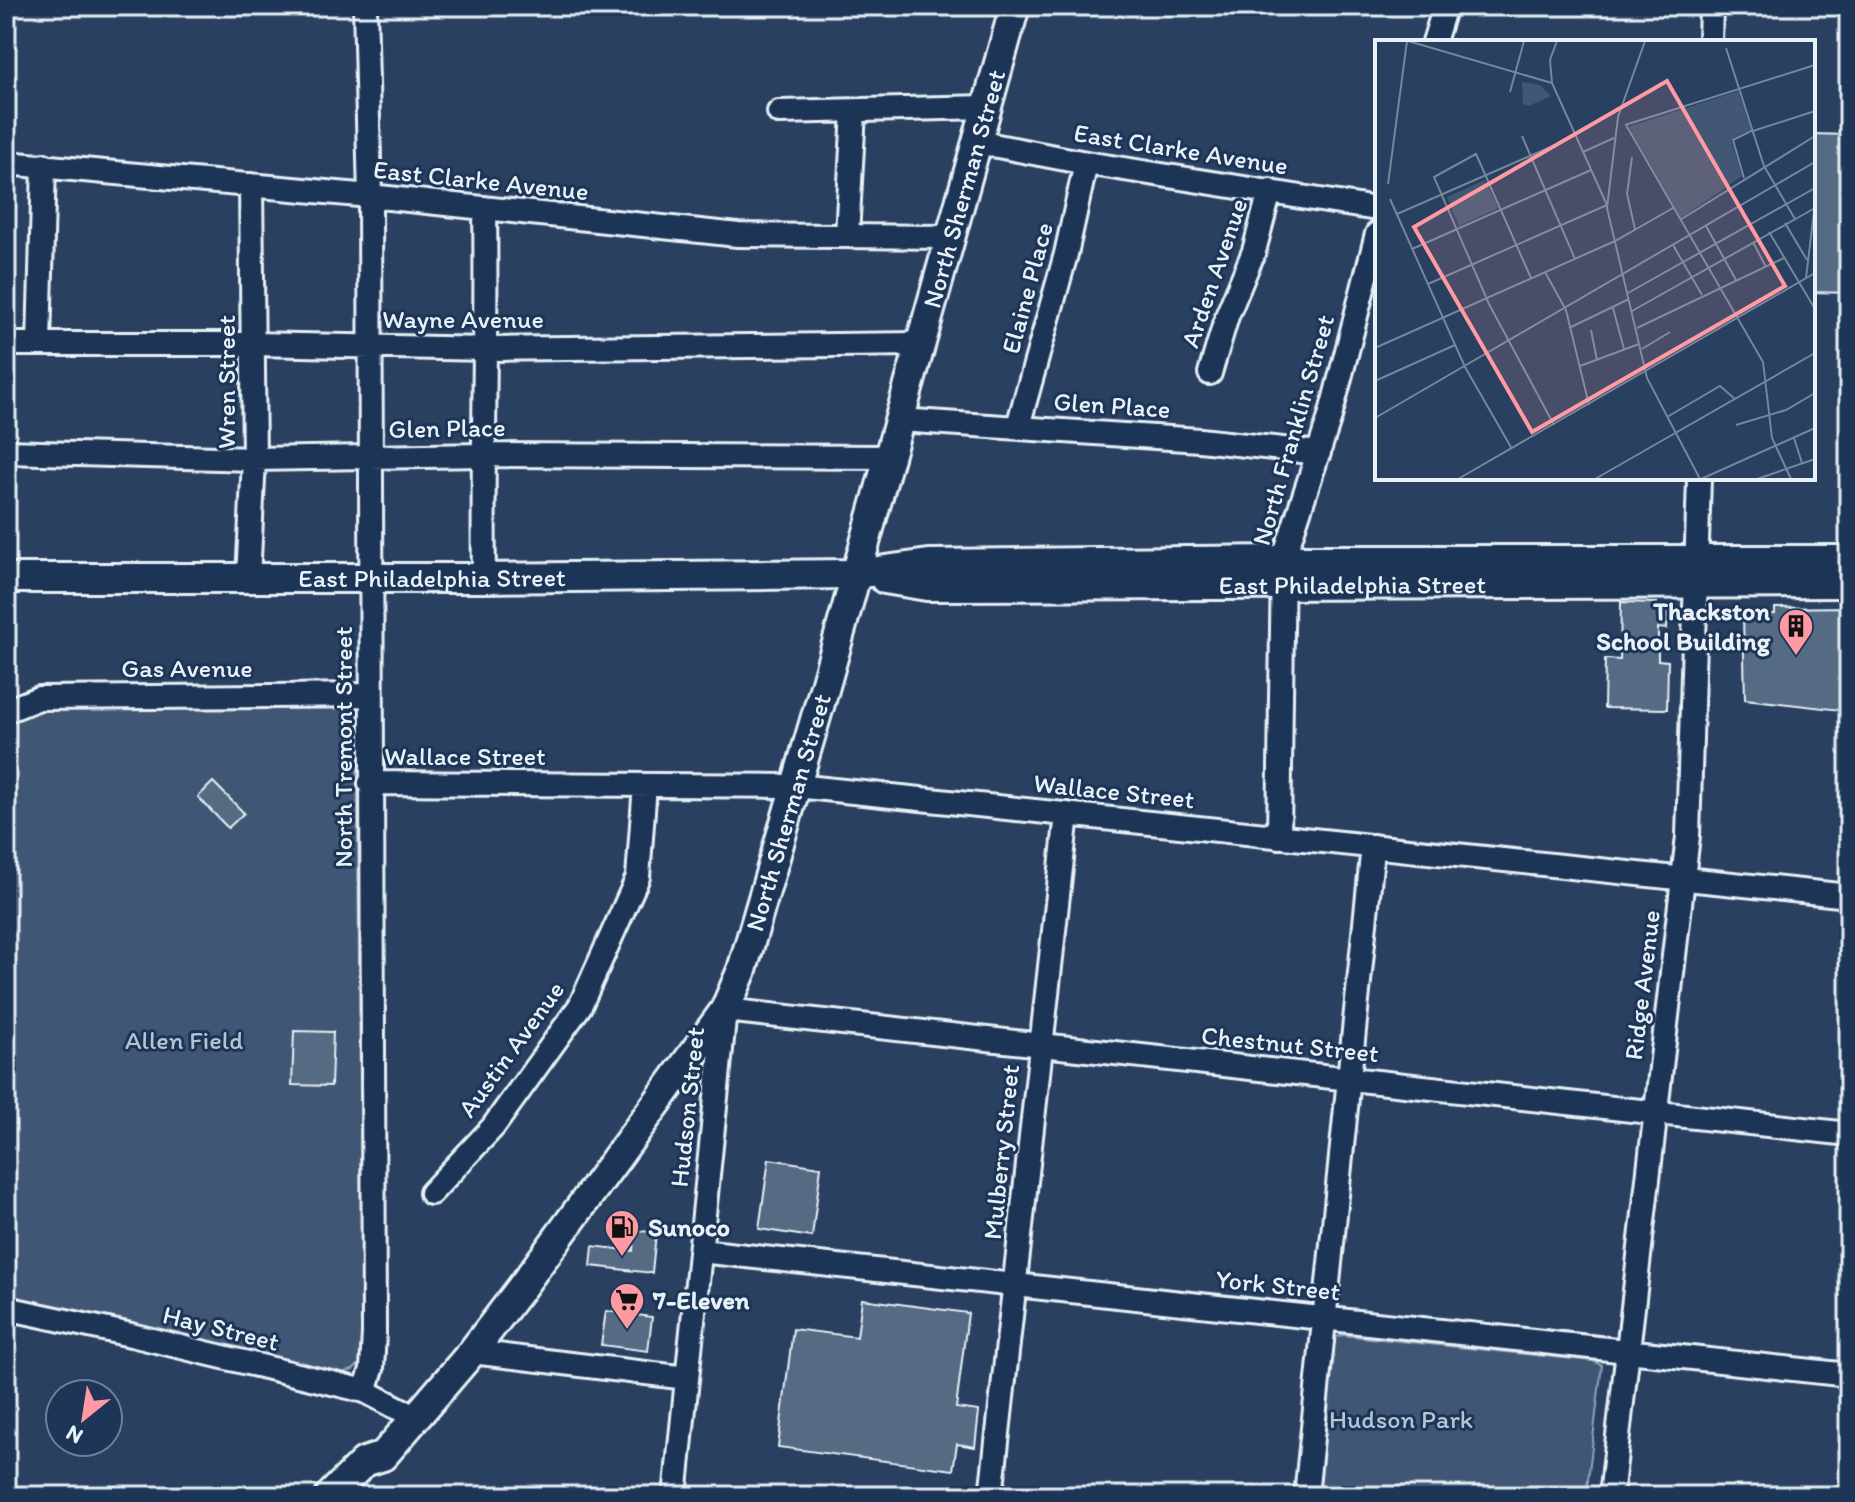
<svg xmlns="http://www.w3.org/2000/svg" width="1855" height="1502" viewBox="0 0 1855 1502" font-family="Itim,sans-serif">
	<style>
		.green { fill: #415774; stroke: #94a4b6; stroke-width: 2 }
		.building { fill: #556a83; stroke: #e8f1f8; stroke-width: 2 }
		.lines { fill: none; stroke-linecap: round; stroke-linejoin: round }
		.minor-casing { stroke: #e8f1f8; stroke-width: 28 }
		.major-casing { stroke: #e8f1f8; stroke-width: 34 }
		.minor { stroke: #1d3557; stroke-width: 22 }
		.major { stroke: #1d3557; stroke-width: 28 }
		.labels { text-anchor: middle; stroke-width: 6; stroke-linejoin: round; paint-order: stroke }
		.street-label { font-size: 26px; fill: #e8f1f8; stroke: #1d3557 }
		.poi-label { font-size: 26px; font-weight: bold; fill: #e8f1f8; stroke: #1d3557; text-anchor: start }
		.park-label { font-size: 26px; fill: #b6c3d0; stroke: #1d3557 }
		.inset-road { fill: none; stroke: #75879d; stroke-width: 2 }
		.view { fill: #ff9aa2; fill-opacity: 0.15; stroke: #ff9aa2; stroke-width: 4 }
		.inset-edge { fill: none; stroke: #e8f1f8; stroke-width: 4 }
	</style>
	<rect width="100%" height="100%" fill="#294061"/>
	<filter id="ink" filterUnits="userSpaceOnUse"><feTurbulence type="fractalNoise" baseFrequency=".0125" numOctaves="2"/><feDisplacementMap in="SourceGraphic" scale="16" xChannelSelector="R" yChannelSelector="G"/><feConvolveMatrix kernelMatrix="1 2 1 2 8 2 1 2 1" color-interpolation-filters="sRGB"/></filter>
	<g filter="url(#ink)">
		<path class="green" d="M 357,705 L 362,1361 L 353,1370 L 342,1373 L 6,1297 L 6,724 L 42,707 Z
			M 1342,1335 L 1593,1361 L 1602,1365 L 1586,1496 L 1318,1496 L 1327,1362 L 1332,1338 Z"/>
		<path class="building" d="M 1813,134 L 1849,135 L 1848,293 L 1813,292 Z
			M 1621,602 L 1657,603 L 1657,608 L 1668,608 L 1667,629 L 1658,628 L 1658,660 L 1668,661 L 1667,709 L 1604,708 L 1605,659 L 1620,660 Z
			M 1849,607 L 1849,711 L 1745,699 L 1743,615 L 1775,614 L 1775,608 Z
			M 213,782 L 244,813 L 228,828 L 198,797 Z
			M 294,1031 L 333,1032 L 331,1086 L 292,1085 Z
			M 769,1159 L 821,1167 L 812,1237 L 759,1229 Z
			M 635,1230 L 656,1233 L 652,1273 L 591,1266 L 593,1246 L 633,1251 Z
			M 862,1299 L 968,1313 L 956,1408 L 979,1411 L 975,1447 L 957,1444 L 953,1470 L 778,1447 L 793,1329 L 857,1337 Z
			M 606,1311 L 652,1317 L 648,1351 L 601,1345 Z"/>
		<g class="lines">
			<g class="minor-casing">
				<path id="minor" d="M 1434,42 L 1445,6
					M 1710,42 L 1711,6
					M 779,112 L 987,107
					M 977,142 L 1086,163 L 1377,209
					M 6,163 L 370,196 L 738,235 L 950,237
					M 847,235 L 854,112
					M 39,343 L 44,165
					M 6,344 L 254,344 L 487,349 L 920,344
					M 1210,373 L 1227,316 L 1254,251 L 1270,191
					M 899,420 L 1200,440 L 1319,453
					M 1018,426 L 1066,254 L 1086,163
					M 6,452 L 254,459 L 482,455 L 889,457
					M 484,578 C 482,455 487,332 485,208
					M 248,579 L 254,459 L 251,185
					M 6,711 L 39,698 L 371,695
					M 370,783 L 796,786 L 1849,896
					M 1279,837 L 1283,560 L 1330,417 L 1377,234
					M 431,1193 L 493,1127 L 580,1006 L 638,877 L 645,785
					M 700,1251 L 1849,1375
					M 6,1308 L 131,1335 L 365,1391 L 417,1418
					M 472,1352 L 687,1378
					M 365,1391 L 372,1369 L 374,1333 L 370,196 L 365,6
					M 675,1496 L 725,1010 L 1849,1134
					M 991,1496 L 1067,814
					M 1306,1496 L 1373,846
					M 1611,1496 L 1688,836 L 1699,478"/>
			</g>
			<g class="major-casing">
				<g id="major">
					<path id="s1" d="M 6,578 L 484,578 L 856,574 L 929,564 L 1283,560 L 1849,560"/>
					<path id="s2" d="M 885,579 L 927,586 L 1849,583"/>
					<path id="s3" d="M 330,1496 L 364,1462 L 383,1456 L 472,1352 L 521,1288 L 698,1047 L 725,1010 L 742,970 L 825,686 L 1015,6"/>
				</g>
			</g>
			<use href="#minor" class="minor"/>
			<use href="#major" class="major"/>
		</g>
	</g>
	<defs>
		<g id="building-pin" transform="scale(1.8)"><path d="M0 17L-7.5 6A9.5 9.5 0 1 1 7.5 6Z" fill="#ff9aa2" stroke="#1d3557"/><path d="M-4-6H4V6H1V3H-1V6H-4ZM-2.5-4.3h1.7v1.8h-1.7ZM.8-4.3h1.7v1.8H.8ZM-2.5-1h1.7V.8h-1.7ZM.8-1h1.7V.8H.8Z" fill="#111"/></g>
		<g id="fuel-pin" transform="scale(1.8)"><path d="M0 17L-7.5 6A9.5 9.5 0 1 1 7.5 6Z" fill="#ff9aa2" stroke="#1d3557"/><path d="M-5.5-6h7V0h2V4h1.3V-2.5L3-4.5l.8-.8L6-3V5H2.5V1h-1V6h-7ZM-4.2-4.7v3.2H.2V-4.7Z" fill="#111"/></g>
		<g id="supermarket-pin" transform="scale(1.8)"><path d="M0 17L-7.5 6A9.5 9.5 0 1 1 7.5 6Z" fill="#ff9aa2" stroke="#1d3557"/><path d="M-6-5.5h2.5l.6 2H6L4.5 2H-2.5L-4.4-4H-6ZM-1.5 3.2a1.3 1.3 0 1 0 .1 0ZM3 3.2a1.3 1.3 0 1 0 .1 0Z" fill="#111"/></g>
	</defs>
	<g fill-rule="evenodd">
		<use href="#building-pin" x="1796" y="626"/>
		<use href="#fuel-pin" x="622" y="1227"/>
		<use href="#supermarket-pin" x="627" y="1300"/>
	</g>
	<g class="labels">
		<g class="street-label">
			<text transform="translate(1181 149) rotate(9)" y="9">East Clarke Avenue</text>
			<text transform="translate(481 180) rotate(6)" y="9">East Clarke Avenue</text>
			<text dy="9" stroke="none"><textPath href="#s3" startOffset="1486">North Sherman Street</textPath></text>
			<text transform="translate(1214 273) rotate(-71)" y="9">Arden Avenue</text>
			<text transform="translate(1027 288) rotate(-75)" y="9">Elaine Place</text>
			<text x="463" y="328">Wayne Avenue</text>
			<text transform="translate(226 382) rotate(-90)" y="9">Wren Street</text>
			<text transform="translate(1112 405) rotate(4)" y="9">Glen Place</text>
			<text transform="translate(447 428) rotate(-1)" y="9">Glen Place</text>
			<text transform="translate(1293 430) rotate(-74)" y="9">North Franklin Street</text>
			<text dy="9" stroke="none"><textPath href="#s1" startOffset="426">East Philadelphia Street</textPath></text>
			<text dy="9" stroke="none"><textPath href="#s2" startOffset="468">East Philadelphia Street</textPath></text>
			<text x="187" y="677">Gas Avenue</text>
			<text transform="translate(343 747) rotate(-90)" y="9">North Tremont Street</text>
			<text x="465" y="765">Wallace Street</text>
			<text transform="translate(1114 791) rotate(6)" y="9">Wallace Street</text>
			<text dy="9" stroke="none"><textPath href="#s3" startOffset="838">North Sherman Street</textPath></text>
			<text transform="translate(1642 985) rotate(-83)" y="9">Ridge Avenue</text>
			<text transform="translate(1290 1044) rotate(6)" y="9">Chestnut Street</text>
			<text transform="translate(511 1049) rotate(-54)" y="9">Austin Avenue</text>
			<text transform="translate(687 1107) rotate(-84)" y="9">Hudson Street</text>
			<text transform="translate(1001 1152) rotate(-84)" y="9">Mulberry Street</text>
			<text transform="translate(1278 1285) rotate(6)" y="9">York Street</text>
			<text transform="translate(221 1328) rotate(14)" y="9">Hay Street</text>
		</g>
		<g class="poi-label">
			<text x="1770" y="620" text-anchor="end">Thackston<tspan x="1770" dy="30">School Building</tspan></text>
			<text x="648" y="1236">Sunoco</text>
			<text x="653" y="1309">7-Eleven</text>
		</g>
		<g class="park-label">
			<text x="184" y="1049">Allen Field</text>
			<text x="1401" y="1428">Hudson Park</text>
		</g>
	</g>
	<g transform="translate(1375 40)">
		<rect width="440" height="440" fill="#294061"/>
		<path d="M 147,42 L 165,45 L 176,56 L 154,66 L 148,64 ZM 363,51 L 376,89 L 356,100 L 367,136 L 306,178 L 254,87 ZM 110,140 L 123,168 L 84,186 L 72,157 Z" fill="#415774"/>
		<path class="inset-road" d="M 33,1 L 177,43M 270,1 L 243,77 L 232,168 L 272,338 L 325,439M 351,8 L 389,126 L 420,179M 135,52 L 149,1M 250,85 L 440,25M 251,85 L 388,322 L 397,398 L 416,439M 378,91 L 440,71M 147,96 L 200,219M 208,112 L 239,98M 257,117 L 252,154 L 260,189M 369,138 L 358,100 L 378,90M 13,144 L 32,1M 15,159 L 90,327 L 137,409M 22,174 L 187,102M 305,180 L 440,96M 410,183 L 432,220M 331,186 L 361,240M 394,192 L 440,269M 378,202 L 391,227M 298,205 L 327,255M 37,209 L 216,130M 170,232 L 191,270 L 214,365M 156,238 L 101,114 L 59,137 L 114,264 L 179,385M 431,238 L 440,163M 53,244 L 232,165 L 177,43 L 175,20 L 182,1M 253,253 L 440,148M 238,268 L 249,309M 257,271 L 440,168M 194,288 L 254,259M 262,288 L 409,218M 216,290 L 222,320M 0,308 L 240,201 L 298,168M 267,309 L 295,292M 205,326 L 264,304M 0,341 L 80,305M 292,377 L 345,346 L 360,359M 0,378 L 440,122M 361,385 L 411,370 L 440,353M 419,398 L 427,423M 83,439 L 440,233M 220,439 L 440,313M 326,439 L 440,388M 382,439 L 440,419"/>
		<path class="view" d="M 292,41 L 410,246 L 157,392 L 39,187 Z"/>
		<rect width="440" height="440" class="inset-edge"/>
	</g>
	<rect width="1855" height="1502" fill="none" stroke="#1d3557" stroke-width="32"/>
	<rect x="16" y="16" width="1823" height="1470" fill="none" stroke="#e8f1f8" stroke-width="3" filter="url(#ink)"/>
	<g transform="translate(84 1418) rotate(210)"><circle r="38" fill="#1d3557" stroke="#6e8097" stroke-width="2"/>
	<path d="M0-6L14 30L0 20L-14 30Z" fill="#ff9aa2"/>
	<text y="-12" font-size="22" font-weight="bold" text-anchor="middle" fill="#e8f1f8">N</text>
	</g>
</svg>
